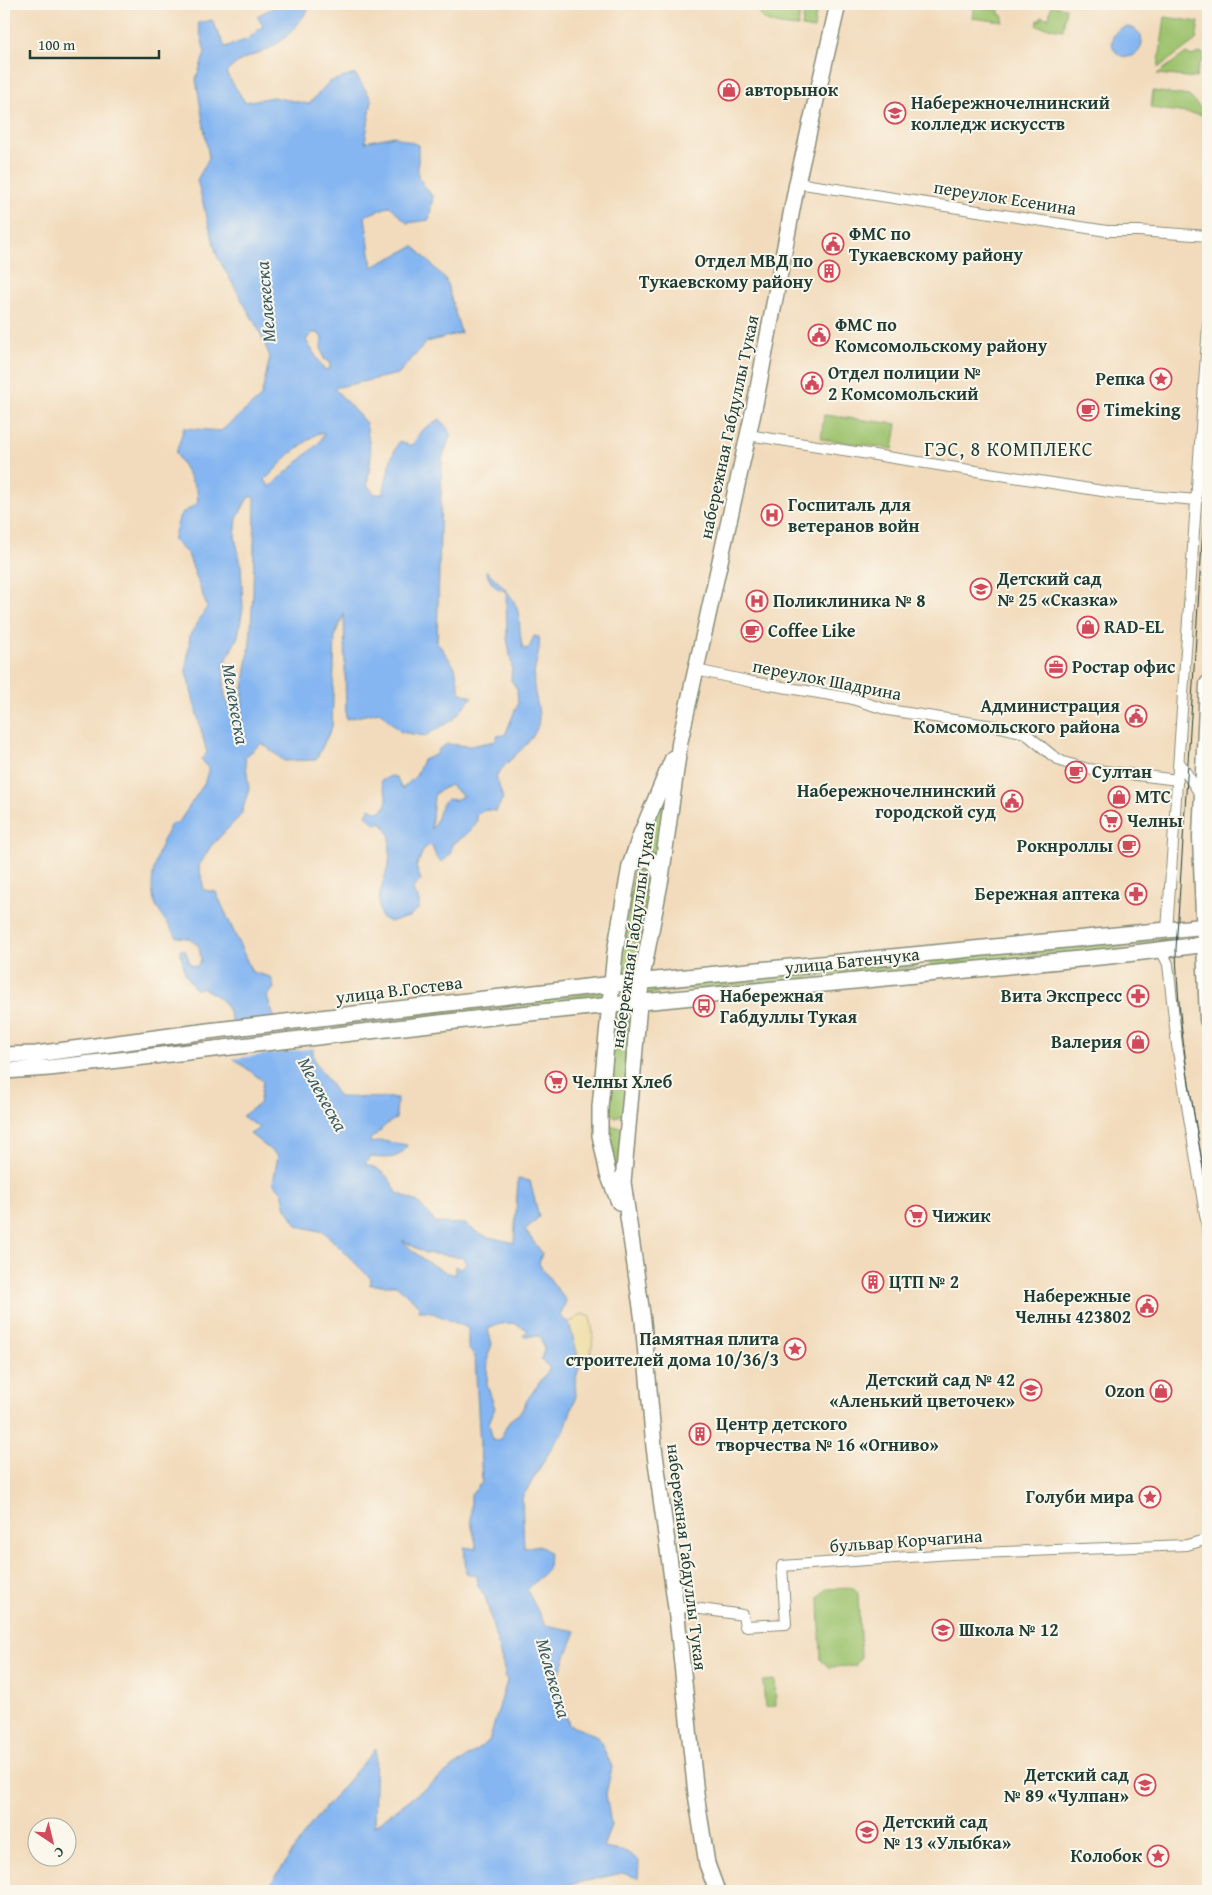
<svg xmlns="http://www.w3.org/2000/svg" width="1212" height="1895" viewBox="0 0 1212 1895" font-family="'Gentium Book Plus',serif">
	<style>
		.green { fill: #9dc36d; stroke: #5e8050 }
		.sand { fill: #eeda9e; stroke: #868c69 }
		.water { fill: #85b6f1; stroke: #527a92; fill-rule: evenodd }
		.pier { fill: #f2dbbc }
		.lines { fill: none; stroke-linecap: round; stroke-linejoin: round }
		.minor-casing { stroke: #888c78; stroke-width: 12 }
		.secondary-casing { stroke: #888c78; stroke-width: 18 }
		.primary-casing { stroke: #888c78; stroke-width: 19 }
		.minor { stroke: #fff; stroke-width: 10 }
		.secondary { stroke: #fff; stroke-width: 15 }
		.primary { stroke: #fff; stroke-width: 16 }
		.tram { stroke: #1f3d34; stroke-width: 1 }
		.labels { text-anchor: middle; stroke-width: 4; stroke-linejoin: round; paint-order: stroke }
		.poi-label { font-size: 18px; font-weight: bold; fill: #1f3d34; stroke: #fbf7ec; text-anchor: start }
		.street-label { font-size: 18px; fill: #1f3d34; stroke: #fbf7ec }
		.water-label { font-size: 19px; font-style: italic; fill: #385b63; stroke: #fbf7ec }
		.quarter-label { font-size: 20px; letter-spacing: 1px; fill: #1f3d34; stroke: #fbf7ec }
	</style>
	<rect width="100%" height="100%" fill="#fbf7ec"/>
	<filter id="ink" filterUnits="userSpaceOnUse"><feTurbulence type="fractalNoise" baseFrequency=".02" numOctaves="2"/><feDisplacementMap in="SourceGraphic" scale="10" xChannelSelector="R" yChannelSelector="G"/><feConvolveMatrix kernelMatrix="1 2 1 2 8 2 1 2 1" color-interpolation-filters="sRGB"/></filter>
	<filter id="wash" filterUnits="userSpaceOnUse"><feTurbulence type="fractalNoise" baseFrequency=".0096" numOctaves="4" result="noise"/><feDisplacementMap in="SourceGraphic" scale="20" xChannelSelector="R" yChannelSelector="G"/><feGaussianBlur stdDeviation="1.12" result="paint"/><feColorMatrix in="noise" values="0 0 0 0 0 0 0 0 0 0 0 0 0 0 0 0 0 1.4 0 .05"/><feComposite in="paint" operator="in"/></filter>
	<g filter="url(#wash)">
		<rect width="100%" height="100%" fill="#f2dbbc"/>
		<path class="green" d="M 758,4 L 801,4 L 798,27 C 783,25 756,26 758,4 Z
			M 805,4 L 817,4 L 814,29 L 802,27 Z
			M 974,4 L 984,4 L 984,8 L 999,10 L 999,15 L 1003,15 L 1003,22 L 972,18 Z
			M 1051,6 L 1066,8 L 1063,30 L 1037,26 L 1038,20 L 1041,20 L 1041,17 L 1049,18 Z
			M 1165,17 L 1199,22 L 1196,40 L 1158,68 Z
			M 1186,53 L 1192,56 L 1198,53 L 1204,54 L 1203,61 L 1199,64 L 1196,78 L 1157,74 Z
			M 1153,91 L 1189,96 L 1208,116 L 1151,108 Z
			M 824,415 L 897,424 L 893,449 L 821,439 Z
			M 662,797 L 668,798 L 658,857 L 649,852 L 638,854 Z
			M 645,866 L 651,868 L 653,876 L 637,977 L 618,979 L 634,870 Z
			M 1173,938 L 1173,943 L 931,966 L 928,963 L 929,959 Z
			M 916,962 L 917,967 L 646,994 L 647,988 Z
			M 606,991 L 605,998 L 339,1027 L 339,1023 Z
			M 634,1006 L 623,1115 L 615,1117 L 607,1109 L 614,1007 Z
			M 607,1126 L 621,1127 L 620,1184 L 609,1154 Z
			M 852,1588 L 858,1593 L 861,1657 L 855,1666 L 829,1667 L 821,1660 L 819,1597 L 826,1589 Z
			M 775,1680 L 776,1706 L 765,1708 L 763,1681 Z"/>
		<path class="sand" d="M 582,1314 L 589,1316 C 595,1329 592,1344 591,1358 L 580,1364 L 569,1323 Z"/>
		<path class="water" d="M 276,4 L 311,5 C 300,22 289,38 270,48 C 250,59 244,54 226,73 L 245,102 L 273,97 L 309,104 L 329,82 L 355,74 L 372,100 L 365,142 L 394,136 L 418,145 L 418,177 L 433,197 L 429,220 L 407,223 L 390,206 L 365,216 L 372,267 L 414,246 L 446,280 L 461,333 L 427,342 L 398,374 L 334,388 L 366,423 L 371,456 L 367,485 L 375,494 L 383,494 L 391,459 L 399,441 L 412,446 L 421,431 L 440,419 L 451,433 L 442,459 L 437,642 L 455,667 L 460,692 L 472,697 L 453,720 L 425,736 L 401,732 L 380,712 L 346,719 L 344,614 L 335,635 L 332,727 L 316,760 L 284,761 L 262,743 L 245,757 L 249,789 L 241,815 L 211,846 L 199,866 L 204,890 L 216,892 L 252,972 L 271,977 L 274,988 L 267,997 L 283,1041 L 311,1034 L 314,1060 L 339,1097 L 397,1098 L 396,1119 C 380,1126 382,1132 370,1139 L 371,1143 L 382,1141 L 407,1145 C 400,1161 386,1158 370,1157 L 365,1164 C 382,1169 390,1177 397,1193 L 418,1202 L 436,1223 L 465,1224 L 481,1235 L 514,1243 L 518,1179 L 530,1181 L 539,1217 L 525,1230 L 542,1253 L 539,1264 L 566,1301 L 560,1316 L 569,1323 L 580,1364 L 575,1382 L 576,1396 L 564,1431 L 555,1442 L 522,1498 L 524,1548 L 539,1545 L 549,1552 L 548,1569 L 527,1590 L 545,1625 L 576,1631 L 556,1682 L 569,1725 L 598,1736 L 612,1767 L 606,1794 L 611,1825 L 603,1848 L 627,1852 L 639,1861 L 638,1878 L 622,1873 L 542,1891 L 266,1891 L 312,1823 L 376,1748 L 374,1826 L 489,1741 L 507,1681 L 486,1599 L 478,1585 L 477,1576 L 466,1573 L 464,1547 L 477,1549 L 471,1522 L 471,1495 L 482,1482 L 475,1357 L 468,1348 L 468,1328 L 428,1311 L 418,1311 L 419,1305 L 396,1285 L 370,1285 L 371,1279 L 324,1232 L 298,1226 L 286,1208 L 282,1192 L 273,1183 L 278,1156 L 250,1134 L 260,1128 L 242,1116 L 259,1104 L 263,1081 L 220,1048 L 236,1035 C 227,1006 230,1003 203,988 L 195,989 L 185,973 L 180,949 L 185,950 L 190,964 L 196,967 L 201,961 L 199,946 L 188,938 L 177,937 C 170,927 161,916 156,905 C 145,882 160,844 171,824 L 179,822 L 204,784 L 209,768 L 201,759 L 207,753 L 186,671 L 190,635 L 207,607 L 188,554 L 173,540 L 180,515 L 198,503 L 197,490 L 176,453 L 184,428 L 221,431 L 261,397 L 270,357 L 260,332 L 217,256 L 197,180 L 209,158 L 196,79 L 205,53 L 198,23 L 212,20 L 225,47 L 248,39 L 263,26 L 257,16 L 276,6 ZM 312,333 L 318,333 L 322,338 L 321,347 L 324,359 L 330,362 L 330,369 L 324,370 L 306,340 ZM 318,433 L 324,434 L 319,443 L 270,487 L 265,480 L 291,453 ZM 252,496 L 255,500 L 253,593 L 250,643 L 243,689 L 241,735 L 225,696 L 223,667 L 238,636 L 243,608 L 241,564 L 235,537 L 237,519 L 247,499 ZM 402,1240 L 425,1253 L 462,1257 L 466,1263 L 460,1269 L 455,1266 L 455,1275 C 434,1269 417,1256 402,1240 ZM 514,1323 L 528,1330 L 523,1336 L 540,1336 L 544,1349 L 541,1360 L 550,1368 L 527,1400 L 521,1412 L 510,1420 L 500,1439 L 493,1441 L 489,1423 L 495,1408 L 487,1385 L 488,1356 L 492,1344 L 488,1329 L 500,1324 Z
			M1112 42a15 15 0 1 1 30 0a15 15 0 1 1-30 0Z
			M 486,570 C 500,584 516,596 519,617 C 520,628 520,638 523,649 L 529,648 L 534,636 L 539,637 C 541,652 535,662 534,676 C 532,690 539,704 539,718 C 538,744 507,757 496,777 L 503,798 L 496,811 L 485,810 L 476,815 L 477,821 C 471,832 463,838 452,844 L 450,855 L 442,862 L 437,859 L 431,844 L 424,849 L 416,867 L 421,880 L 412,890 L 419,899 L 419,908 L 409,917 L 389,922 L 381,917 C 375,896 384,883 389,863 C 391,853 389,845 390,835 L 382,822 L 375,824 L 366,815 L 370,808 L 378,812 L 383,810 C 391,795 385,795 381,781 L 391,776 L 396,777 L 402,789 L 416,776 L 423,760 L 437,754 L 438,750 L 447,744 L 470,746 L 496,741 L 497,736 L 505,735 L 518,703 L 517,689 L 511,680 L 512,666 L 507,638 L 506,591 C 494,589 489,582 486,570 ZM 450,785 L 463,796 L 455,800 L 447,799 C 437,806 439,821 431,829 L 434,796 L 437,792 Z"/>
		<path class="pier" d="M 283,1033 L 285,1038 L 313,1034 L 315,1048 L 230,1059 L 218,1050 L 225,1040 Z"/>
	</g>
	<g filter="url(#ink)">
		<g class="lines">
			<g class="minor-casing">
				<path id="minor" d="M 797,183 L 1107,231 L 1138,231 L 1208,236
					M 748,435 L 1115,493 L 1197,500
					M 696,670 L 752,682 L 849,698 L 888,710 L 1000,727 L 1025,733 L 1053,756 L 1063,762 L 1088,769 L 1178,780
					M 1179,762 L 1202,797
					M 1167,931 L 1208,325
					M 1161,950 L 1168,964 L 1177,1045 L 1208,1232
					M 676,1608 L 687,1607 L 743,1615 L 745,1626 L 786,1624 L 782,1566 L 951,1554 L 1187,1545 L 1208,1539"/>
			</g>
			<g class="secondary-casing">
				<path id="secondary" d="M 630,866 C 647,854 656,857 661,878
					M 4,1055 L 36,1054 L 208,1031 L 595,986 L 1208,926
					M 4,1071 L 49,1068 L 500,1016 L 1110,956 L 1208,944
					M 619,1202 L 608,1174 L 600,1135 L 600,1107 L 615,952 L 630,866 L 641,834 L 673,758
					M 717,1891 L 707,1864 L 696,1794 L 676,1608 L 654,1447 L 643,1321 L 623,1182 L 641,982 L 661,878 L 680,741 L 755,404 L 797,183 L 838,4"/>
			</g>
			<g class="primary-casing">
				<path id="primary" d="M 1208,684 L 1201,837 L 1208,1020"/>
			</g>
			<use href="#minor" class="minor"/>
			<use href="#secondary" class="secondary"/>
			<use href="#primary" class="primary"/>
			<path class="tram" d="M 1208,450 L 1176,949 C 1178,1033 1194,1114 1208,1196"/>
		</g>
	</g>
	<defs>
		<g id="shop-ring" transform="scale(1.125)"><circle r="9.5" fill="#fbf7ec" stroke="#d1495b" stroke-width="1.5"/><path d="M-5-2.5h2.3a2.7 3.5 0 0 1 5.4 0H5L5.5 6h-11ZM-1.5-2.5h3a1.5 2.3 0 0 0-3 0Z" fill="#d1495b"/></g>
		<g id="university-ring" transform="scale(1.125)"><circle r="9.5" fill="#fbf7ec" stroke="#d1495b" stroke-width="1.5"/><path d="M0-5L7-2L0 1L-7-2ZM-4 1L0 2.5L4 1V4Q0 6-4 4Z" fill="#d1495b"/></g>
		<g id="civic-ring" transform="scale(1.125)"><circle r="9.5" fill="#fbf7ec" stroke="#d1495b" stroke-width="1.5"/><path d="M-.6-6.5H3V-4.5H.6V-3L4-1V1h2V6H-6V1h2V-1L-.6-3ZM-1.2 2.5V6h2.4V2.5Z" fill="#d1495b"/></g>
		<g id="building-ring" transform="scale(1.125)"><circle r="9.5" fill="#fbf7ec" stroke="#d1495b" stroke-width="1.5"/><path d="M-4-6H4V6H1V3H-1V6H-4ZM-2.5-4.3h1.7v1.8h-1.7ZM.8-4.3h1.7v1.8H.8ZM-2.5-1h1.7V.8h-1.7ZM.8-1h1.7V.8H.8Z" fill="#d1495b"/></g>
		<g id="sight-ring" transform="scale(1.125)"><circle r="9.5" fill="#fbf7ec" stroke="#d1495b" stroke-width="1.5"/><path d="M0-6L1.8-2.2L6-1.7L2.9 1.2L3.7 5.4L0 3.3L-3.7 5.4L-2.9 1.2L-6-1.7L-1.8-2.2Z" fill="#d1495b"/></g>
		<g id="cafe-ring" transform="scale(1.125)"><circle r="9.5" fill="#fbf7ec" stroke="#d1495b" stroke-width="1.5"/><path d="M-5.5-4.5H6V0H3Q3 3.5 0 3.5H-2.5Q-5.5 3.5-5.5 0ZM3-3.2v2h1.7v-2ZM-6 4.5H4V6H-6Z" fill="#d1495b"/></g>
		<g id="hospital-ring" transform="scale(1.125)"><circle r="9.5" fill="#fbf7ec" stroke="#d1495b" stroke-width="1.5"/><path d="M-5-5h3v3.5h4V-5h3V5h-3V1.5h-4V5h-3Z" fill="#d1495b"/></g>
		<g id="school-ring" transform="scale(1.125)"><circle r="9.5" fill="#fbf7ec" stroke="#d1495b" stroke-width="1.5"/><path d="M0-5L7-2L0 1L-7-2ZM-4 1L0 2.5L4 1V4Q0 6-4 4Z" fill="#d1495b"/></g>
		<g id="office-ring" transform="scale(1.125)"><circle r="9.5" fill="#fbf7ec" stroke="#d1495b" stroke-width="1.5"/><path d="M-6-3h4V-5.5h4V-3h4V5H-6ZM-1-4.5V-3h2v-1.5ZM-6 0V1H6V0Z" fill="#d1495b"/></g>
		<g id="supermarket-ring" transform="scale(1.125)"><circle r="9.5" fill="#fbf7ec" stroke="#d1495b" stroke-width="1.5"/><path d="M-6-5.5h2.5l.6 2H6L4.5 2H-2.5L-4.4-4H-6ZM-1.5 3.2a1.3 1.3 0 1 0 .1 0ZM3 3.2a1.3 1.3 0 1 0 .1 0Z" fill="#d1495b"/></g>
		<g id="pharmacy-ring" transform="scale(1.125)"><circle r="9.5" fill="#fbf7ec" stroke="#d1495b" stroke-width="1.5"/><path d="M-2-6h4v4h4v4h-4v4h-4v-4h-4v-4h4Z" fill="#d1495b"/></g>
		<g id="bus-ring" transform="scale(1.125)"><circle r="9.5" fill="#fbf7ec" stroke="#d1495b" stroke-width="1.5"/><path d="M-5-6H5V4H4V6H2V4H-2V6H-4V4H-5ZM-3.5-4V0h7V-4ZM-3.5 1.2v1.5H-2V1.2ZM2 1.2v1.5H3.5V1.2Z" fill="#d1495b"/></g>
	</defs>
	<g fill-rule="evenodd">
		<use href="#shop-ring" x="729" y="90"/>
		<use href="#university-ring" x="895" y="113"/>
		<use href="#civic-ring" x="833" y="244"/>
		<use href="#building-ring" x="829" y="271"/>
		<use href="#civic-ring" x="819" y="335"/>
		<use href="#sight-ring" x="1161" y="379"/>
		<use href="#civic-ring" x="812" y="383"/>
		<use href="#cafe-ring" x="1088" y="410"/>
		<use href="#hospital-ring" x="772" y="515"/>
		<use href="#school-ring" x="981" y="589"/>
		<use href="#hospital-ring" x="757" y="601"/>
		<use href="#shop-ring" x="1088" y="627"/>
		<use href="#cafe-ring" x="752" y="631"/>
		<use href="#office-ring" x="1056" y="667"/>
		<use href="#civic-ring" x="1136" y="716"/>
		<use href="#cafe-ring" x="1076" y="772"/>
		<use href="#shop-ring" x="1119" y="797"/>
		<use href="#civic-ring" x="1012" y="801"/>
		<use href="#supermarket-ring" x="1111" y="821"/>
		<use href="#cafe-ring" x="1129" y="846"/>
		<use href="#pharmacy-ring" x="1136" y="894"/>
		<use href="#pharmacy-ring" x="1138" y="996"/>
		<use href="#bus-ring" x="704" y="1006"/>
		<use href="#shop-ring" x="1138" y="1042"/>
		<use href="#supermarket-ring" x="556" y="1082"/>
		<use href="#supermarket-ring" x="916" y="1216"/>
		<use href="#building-ring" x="873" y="1282"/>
		<use href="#civic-ring" x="1147" y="1306"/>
		<use href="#sight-ring" x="795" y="1349"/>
		<use href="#school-ring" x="1031" y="1390"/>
		<use href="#shop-ring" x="1161" y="1391"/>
		<use href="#building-ring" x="700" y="1434"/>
		<use href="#sight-ring" x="1150" y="1497"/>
		<use href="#school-ring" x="943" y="1630"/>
		<use href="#school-ring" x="1145" y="1785"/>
		<use href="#school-ring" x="867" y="1832"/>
		<use href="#sight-ring" x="1158" y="1856"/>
	</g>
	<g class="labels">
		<g class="poi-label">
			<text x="745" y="96">авторынок</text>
			<text x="911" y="109">Набережночелнинский<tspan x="911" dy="21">колледж искусств</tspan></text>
			<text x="849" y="240">ФМС по<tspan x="849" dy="21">Тукаевскому району</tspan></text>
			<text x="813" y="267" text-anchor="end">Отдел МВД по<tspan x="813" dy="21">Тукаевскому району</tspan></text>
			<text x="835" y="331">ФМС по<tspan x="835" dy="21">Комсомольскому району</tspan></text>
			<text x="828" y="379">Отдел полиции №<tspan x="828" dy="21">2 Комсомольский</tspan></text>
			<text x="1145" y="385" text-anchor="end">Репка</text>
			<text x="1104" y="416">Timeking</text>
			<text x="788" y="511">Госпиталь для<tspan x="788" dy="21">ветеранов войн</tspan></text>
			<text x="997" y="585">Детский сад<tspan x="997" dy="21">№ 25 «Сказка»</tspan></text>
			<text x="773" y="607">Поликлиника № 8</text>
			<text x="1104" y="633">RAD-EL</text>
			<text x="768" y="637">Coffee Like</text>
			<text x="1072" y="673">Ростар офис</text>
			<text x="1120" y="712" text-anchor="end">Администрация<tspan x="1120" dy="21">Комсомольского района</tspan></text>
			<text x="1092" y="778">Султан</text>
			<text x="996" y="797" text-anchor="end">Набережночелнинский<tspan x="996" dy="21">городской суд</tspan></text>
			<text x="1135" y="803">МТС</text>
			<text x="1127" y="827">Челны</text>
			<text x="1113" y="852" text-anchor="end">Рокнроллы</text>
			<text x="1120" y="900" text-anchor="end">Бережная аптека</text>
			<text x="720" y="1002">Набережная<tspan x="720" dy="21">Габдуллы Тукая</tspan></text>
			<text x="1122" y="1002" text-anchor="end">Вита Экспресс</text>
			<text x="1122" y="1048" text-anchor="end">Валерия</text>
			<text x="572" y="1088">Челны Хлеб</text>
			<text x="932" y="1222">Чижик</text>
			<text x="889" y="1288">ЦТП № 2</text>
			<text x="1131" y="1302" text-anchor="end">Набережные<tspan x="1131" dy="21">Челны 423802</tspan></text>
			<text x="779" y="1345" text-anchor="end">Памятная плита<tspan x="779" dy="21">строителей дома 10/36/3</tspan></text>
			<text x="1015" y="1386" text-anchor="end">Детский сад № 42<tspan x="1015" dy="21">«Аленький цветочек»</tspan></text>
			<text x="1145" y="1397" text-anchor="end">Ozon</text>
			<text x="716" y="1430">Центр детского<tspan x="716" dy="21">творчества № 16 «Огниво»</tspan></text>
			<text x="1134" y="1503" text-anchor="end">Голуби мира</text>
			<text x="959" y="1636">Школа № 12</text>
			<text x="1129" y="1781" text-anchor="end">Детский сад<tspan x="1129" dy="21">№ 89 «Чулпан»</tspan></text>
			<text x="883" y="1828">Детский сад<tspan x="883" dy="21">№ 13 «Улыбка»</tspan></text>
			<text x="1142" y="1862" text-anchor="end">Колобок</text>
		</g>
		<g class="street-label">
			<text transform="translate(1005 198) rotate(9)" y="6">переулок Есенина</text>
			<text transform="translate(729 427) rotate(-78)" y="6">набережная Габдуллы Тукая</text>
			<text transform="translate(827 680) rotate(11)" y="6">переулок Шадрина</text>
			<text transform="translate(633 935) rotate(-82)" y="6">набережная Габдуллы Тукая</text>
			<text transform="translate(852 961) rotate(-6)" y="6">улица Батенчука</text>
			<text transform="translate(399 990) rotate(-7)" y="6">улица В.Гостева</text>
			<text transform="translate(906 1541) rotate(-4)" y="6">бульвар Корчагина</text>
			<text transform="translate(687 1557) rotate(83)" y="6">набережная Габдуллы Тукая</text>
		</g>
		<g class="water-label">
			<text transform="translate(265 302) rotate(-95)" y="7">Мелекеска</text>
			<text transform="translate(236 704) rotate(80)" y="7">Мелекеска</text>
			<text transform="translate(323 1094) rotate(61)" y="7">Мелекеска</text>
			<text transform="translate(554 1678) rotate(74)" y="7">Мелекеска</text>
		</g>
		<g class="quarter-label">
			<text x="1009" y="456">ГЭС, 8 КОМПЛЕКС</text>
		</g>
	</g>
	<rect width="1212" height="1895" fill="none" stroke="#fbf7ec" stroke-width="20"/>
	<g transform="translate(52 1842) rotate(145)"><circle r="24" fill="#fbf7ec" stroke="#a3ada2"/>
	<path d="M0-4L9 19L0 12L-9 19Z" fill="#d1495b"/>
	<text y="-8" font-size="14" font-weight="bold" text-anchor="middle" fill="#1f3d34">С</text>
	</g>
	<path d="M30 50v8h129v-8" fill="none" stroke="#1f3d34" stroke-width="2.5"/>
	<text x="38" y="50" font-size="15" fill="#1f3d34" stroke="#fbf7ec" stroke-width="4" paint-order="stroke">100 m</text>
</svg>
